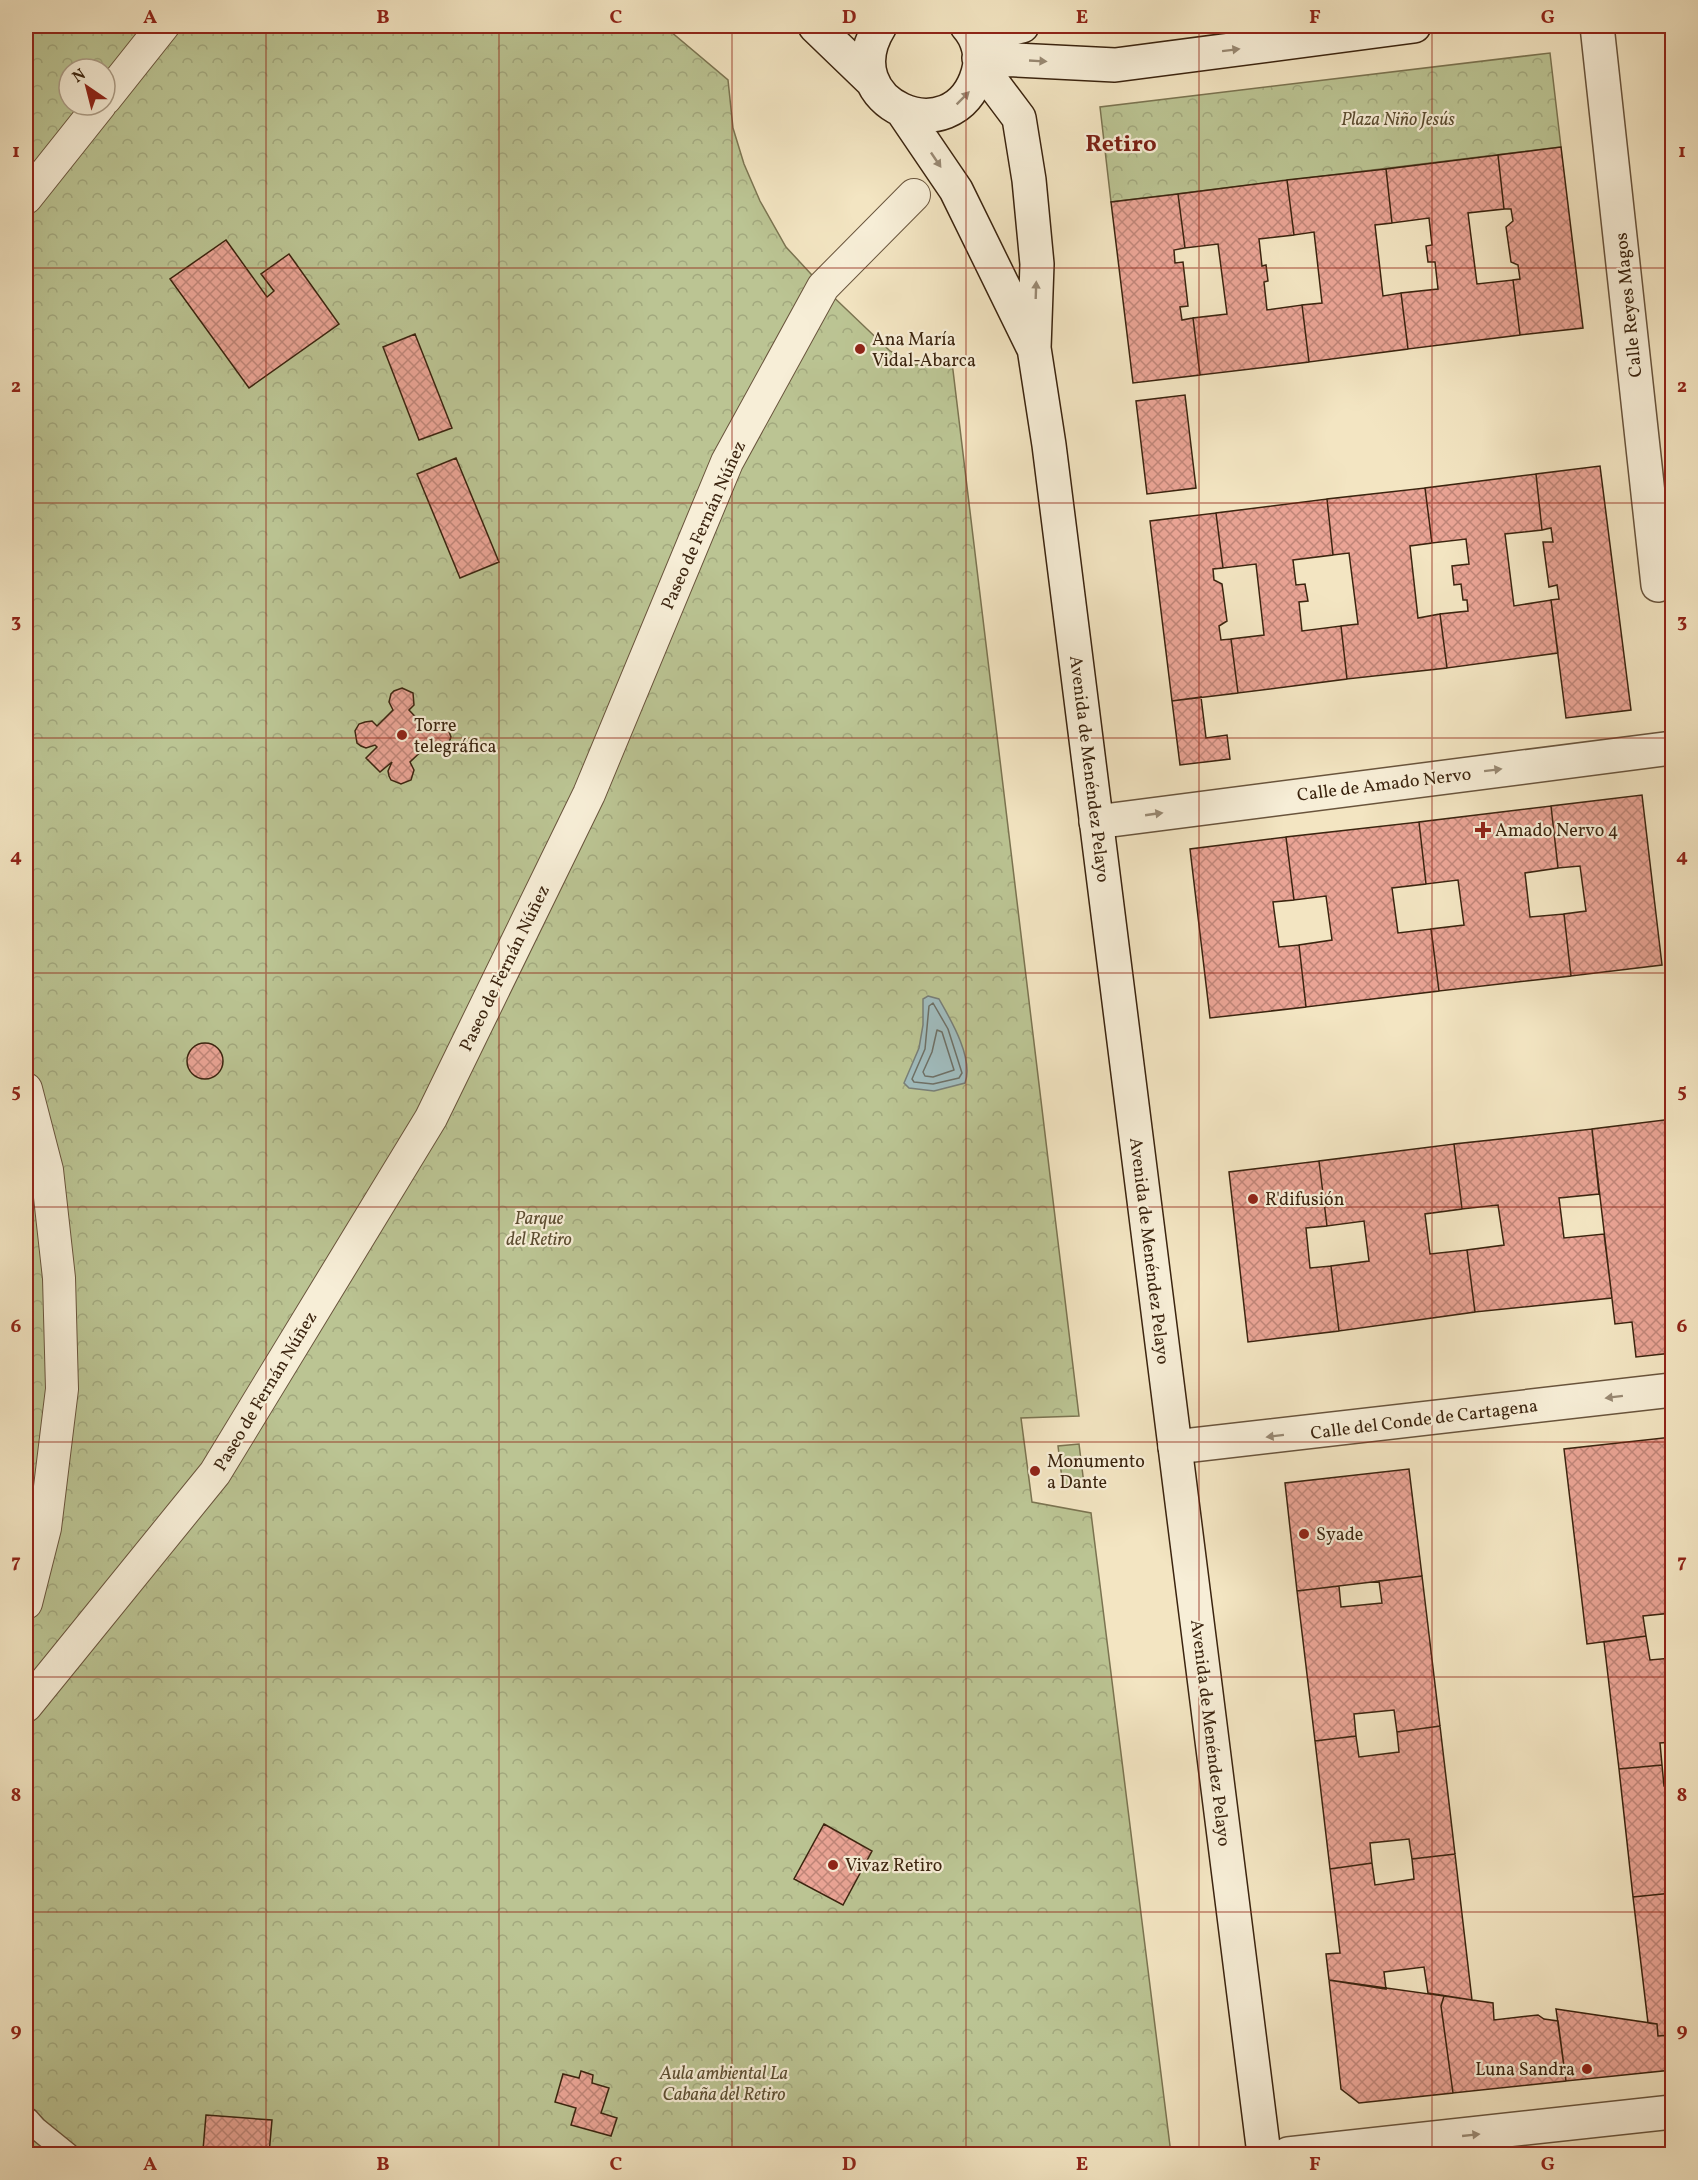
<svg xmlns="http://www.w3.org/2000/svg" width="1698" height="2180" viewBox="0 0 1698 2180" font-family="Vollkorn,serif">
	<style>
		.green { fill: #bbc493; stroke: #7b7451; stroke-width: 1.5 }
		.forest { fill: url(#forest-crowns); stroke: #7b7451; stroke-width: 1.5; fill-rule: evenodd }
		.water { fill: #a0bcbe; stroke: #787f78; stroke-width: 1.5 }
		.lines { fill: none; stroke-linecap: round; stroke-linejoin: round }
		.shore { stroke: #6e7066; stroke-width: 1.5 }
		.building { fill: url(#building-cross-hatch); stroke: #3b240f; stroke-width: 1.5 }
		.service-casing { stroke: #69543c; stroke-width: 24 }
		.pedestrian-casing { stroke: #69543c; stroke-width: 34 }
		.minor-casing { stroke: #69543c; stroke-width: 36 }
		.secondary-casing { stroke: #3b240f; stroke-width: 36 }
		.service { stroke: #f7eed7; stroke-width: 21 }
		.pedestrian { stroke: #f7eed7; stroke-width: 32 }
		.minor { stroke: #f7eed7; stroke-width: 33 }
		.secondary { stroke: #f7eed7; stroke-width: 33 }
		.oneway { fill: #998973 }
		.grid { fill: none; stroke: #8f2418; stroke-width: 1.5; stroke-opacity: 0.55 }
		.poi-dot { fill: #8f2418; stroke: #f7eed7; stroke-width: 2 }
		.labels { text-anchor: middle; stroke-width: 4.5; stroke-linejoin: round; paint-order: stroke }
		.park-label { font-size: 18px; font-style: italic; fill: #5b4c30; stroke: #f7eed7 }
		.street-label { font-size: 18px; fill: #3b240f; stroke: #f7eed7 }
		.poi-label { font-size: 18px; fill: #3b240f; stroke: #f7eed7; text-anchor: start }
		.district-label { font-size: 24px; font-weight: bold; fill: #7a1f14; stroke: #f7eed7 }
		.neatline { fill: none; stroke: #8f2418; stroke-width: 2 }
		.grid-label { font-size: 20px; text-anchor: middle; font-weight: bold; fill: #8f2418 }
	</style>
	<defs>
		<pattern id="forest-crowns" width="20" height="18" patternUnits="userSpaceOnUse" patternTransform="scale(1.5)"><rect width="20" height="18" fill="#bbc493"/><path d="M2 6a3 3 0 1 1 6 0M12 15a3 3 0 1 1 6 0" fill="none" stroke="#a2a87e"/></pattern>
		<pattern id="building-cross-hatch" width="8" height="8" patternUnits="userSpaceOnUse" patternTransform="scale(1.5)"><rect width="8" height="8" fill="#eaa495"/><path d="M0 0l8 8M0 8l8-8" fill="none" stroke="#bf8578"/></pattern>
	</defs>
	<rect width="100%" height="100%" fill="#f3e5c2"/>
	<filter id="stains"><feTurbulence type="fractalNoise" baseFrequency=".00333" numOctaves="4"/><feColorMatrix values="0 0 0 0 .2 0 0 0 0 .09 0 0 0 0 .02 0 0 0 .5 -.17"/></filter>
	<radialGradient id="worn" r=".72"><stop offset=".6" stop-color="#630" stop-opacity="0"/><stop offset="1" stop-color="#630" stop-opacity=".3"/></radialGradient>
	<path class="green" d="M 1079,1444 L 1084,1484 L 1063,1487 L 1058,1446 Z"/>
	<path class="forest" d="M 26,26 L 664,26 L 728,80 L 733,128 L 744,164 L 760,201 L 786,247 L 823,287 L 890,351 L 915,365 L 952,362 L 1079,1416 L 1021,1418 L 1032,1502 L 1091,1513 L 1171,2154 L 26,2154 ZM 69,69 L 105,69 L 105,105 L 69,105 Z
		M 1550,53 L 1561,147 L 1111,202 L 1100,107 Z"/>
	<path class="water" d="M 928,996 L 939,999 C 951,1020 974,1059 965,1083 L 934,1091 L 909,1088 L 904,1083 L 919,1048 L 923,1025 L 923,999 Z"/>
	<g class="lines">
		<path class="shore" d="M 933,1003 L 948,1029 L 962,1073 L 959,1078 L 933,1084 L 914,1082 L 912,1079 L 925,1049 L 929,1006 Z
			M 937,1030 L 942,1032 L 954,1070 L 933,1077 L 925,1076 L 923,1072 L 932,1052 Z"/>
	</g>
	<path class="building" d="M 1561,147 L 1583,328 L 1520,335 L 1513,280 L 1520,279 L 1518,265 L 1511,262 L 1506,227 L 1513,221 L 1511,209 L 1504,209 L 1498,155 Z
		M 1498,155 L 1504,209 L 1468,213 L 1477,284 L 1513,280 L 1520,335 L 1408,349 L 1401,293 L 1438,289 L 1435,262 L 1428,262 L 1426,246 L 1432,245 L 1429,218 L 1392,223 L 1386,169 Z
		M 1386,169 L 1392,223 L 1375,225 L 1383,296 L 1401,293 L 1408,349 L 1309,362 L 1302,305 L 1322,303 L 1314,232 L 1294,235 L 1287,180 Z
		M 1287,180 L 1294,235 L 1259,239 L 1262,266 L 1266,265 L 1268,281 L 1264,282 L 1267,310 L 1302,305 L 1309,362 L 1200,375 L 1193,318 L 1227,314 L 1218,244 L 1185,248 L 1178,194 Z
		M 1178,194 L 1185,248 L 1174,250 L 1175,263 L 1183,262 L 1188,306 L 1180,307 L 1182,320 L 1193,318 L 1200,375 L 1133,383 L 1111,202 Z
		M 226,240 L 267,297 L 274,291 L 261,274 L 289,254 L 339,324 L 249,388 L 170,279 Z
		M 415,334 L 452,428 L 419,440 L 383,347 Z
		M 1185,395 L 1196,488 L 1147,494 L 1136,401 Z
		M 456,458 L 499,562 L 460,578 L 417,474 Z
		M 1600,466 L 1631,710 L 1566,718 L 1551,600 L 1559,599 L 1557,585 L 1549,587 L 1543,542 L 1553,542 L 1551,528 L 1542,530 L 1536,474 Z
		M 1536,474 L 1542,530 L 1505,534 L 1514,606 L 1551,600 L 1558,653 L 1447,668 L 1440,614 L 1468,611 L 1467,600 L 1463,600 L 1461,584 L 1454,585 L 1452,566 L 1469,564 L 1466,539 L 1432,543 L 1425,488 Z
		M 1425,488 L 1432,543 L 1410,546 L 1418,618 L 1440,614 L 1447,668 L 1347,679 L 1341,626 L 1358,624 L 1349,553 L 1333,555 L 1327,499 Z
		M 1327,499 L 1333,555 L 1293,560 L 1296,585 L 1305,584 L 1308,601 L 1299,602 L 1302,631 L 1341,626 L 1347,679 L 1238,693 L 1231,639 L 1264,635 L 1256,564 L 1223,568 L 1216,513 Z
		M 1216,513 L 1223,568 L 1213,569 L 1214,580 L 1222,584 L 1227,621 L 1219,626 L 1221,640 L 1231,639 L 1238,693 L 1172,701 L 1150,521 Z
		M 402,688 L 413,693 L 414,705 L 409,710 L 427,729 L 430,726 L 440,724 L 448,729 L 451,737 L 448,745 L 443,748 L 437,750 L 428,745 L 410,762 L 414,770 L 411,780 L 401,784 L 391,780 L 389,776 L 388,771 L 392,762 L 380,772 L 366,758 L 377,747 L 375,745 L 366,748 L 361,746 L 357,743 L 355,731 L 359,724 L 365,722 L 372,721 L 377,726 L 393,710 L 389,702 L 391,694 L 394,691 Z
		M 1201,697 L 1206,738 L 1227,735 L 1230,759 L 1180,765 L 1172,701 Z
		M 1642,795 L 1662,965 L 1571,976 L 1564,914 L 1586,911 L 1580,866 L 1558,868 L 1551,806 Z
		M 1551,806 L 1558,868 L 1525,873 L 1530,917 L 1564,914 L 1571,976 L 1439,991 L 1431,929 L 1464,925 L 1458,880 L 1426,884 L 1419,822 Z
		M 1419,822 L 1426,884 L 1392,888 L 1398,933 L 1431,929 L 1439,991 L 1306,1007 L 1299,945 L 1332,940 L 1326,896 L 1294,900 L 1286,837 Z
		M 1286,837 L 1294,900 L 1273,902 L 1279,947 L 1299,945 L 1306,1007 L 1210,1018 L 1190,849 Z
		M187 1061a18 18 0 1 1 36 0a18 18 0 1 1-36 0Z
		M 1672,1119 L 1672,1353 L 1636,1357 L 1632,1322 L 1615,1324 L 1592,1129 Z
		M 1592,1129 L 1599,1194 L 1559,1198 L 1564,1238 L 1604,1234 L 1612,1298 L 1475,1312 L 1467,1250 L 1504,1245 L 1498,1205 L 1462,1209 L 1454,1144 Z
		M 1454,1144 L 1462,1209 L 1425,1214 L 1430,1254 L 1467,1250 L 1475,1312 L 1339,1331 L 1331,1266 L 1369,1261 L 1364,1221 L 1327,1226 L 1319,1161 Z
		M 1319,1161 L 1327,1226 L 1306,1228 L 1310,1268 L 1331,1266 L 1339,1331 L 1248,1342 L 1229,1172 Z
		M 1672,1437 L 1672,1613 L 1643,1616 L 1646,1636 L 1587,1644 L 1564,1449 Z
		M 1409,1469 L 1422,1576 L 1297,1591 L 1285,1483 Z
		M 1422,1576 L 1440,1726 L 1397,1732 L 1394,1710 L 1354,1714 L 1356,1736 L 1315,1741 L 1297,1591 L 1339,1586 L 1341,1607 L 1382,1603 L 1379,1581 Z
		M 1646,1636 L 1650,1660 L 1672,1658 L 1672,1742 L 1660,1743 L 1662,1765 L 1619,1769 L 1604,1642 Z
		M 1440,1726 L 1455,1854 L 1412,1859 L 1409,1839 L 1370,1843 L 1372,1863 L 1330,1869 L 1315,1741 L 1356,1736 L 1359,1757 L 1399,1752 L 1397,1732 Z
		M 1662,1765 L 1664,1786 L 1672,1785 L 1672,1893 L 1633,1897 L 1619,1769 Z
		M 824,1824 L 872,1851 L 843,1905 L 794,1879 Z
		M 1455,1854 L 1472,2000 L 1428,1993 L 1424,1967 L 1384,1972 L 1386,1989 L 1329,1980 L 1326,1954 L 1340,1953 L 1330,1869 L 1372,1863 L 1375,1885 L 1414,1879 L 1412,1859 Z
		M 1672,1893 L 1672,2035 L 1658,2036 L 1657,2024 L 1648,2023 L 1633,1897 Z
		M 1329,1980 L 1444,1996 L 1441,2006 L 1453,2093 L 1359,2103 L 1341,2089 Z
		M 1444,1996 L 1493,2003 L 1494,2020 L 1538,2015 L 1544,2019 L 1558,2021 L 1566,2081 L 1453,2093 L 1441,2006 Z
		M 1556,2009 L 1657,2024 L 1658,2036 L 1672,2035 L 1672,2070 L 1566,2081 Z
		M 581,2071 L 593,2075 L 592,2083 L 609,2088 L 601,2113 L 617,2118 L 611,2136 L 571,2125 L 576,2108 L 555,2102 L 563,2074 L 579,2078 Z
		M 206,2115 L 272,2120 L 269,2154 L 203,2150 Z"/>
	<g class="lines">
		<g class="service-casing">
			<path id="service" d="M 28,2119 L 36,2128 L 68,2154"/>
		</g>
		<g class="pedestrian-casing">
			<path id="pedestrian" d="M 105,99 L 163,26
				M 26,198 L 100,105
				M 26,1089 L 47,1170 L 59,1278 L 62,1389 L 45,1528 L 26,1603
				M 26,1706 L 215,1473 L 431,1118 L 589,794 L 727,462 L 823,287 L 914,195"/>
		</g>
		<g class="minor-casing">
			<path id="minor" d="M 1597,26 L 1658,585
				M 1096,822 L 1672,748
				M 1175,1447 L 1672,1390
				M 1288,2154 L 1672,2112"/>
		</g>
		<g class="secondary-casing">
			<path id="secondary" d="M 815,26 L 871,80
				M 880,26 C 831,104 954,156 978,73 C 983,57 978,38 967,26
				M 975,37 L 1022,26
				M 979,58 L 1115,65 L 1414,26
				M 980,66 L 1019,118 L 1029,180 L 1037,264 L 1034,348 L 1049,445 L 1264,2154
				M 903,112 L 956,190 L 1033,347"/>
		</g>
		<use href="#service" class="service"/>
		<use href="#pedestrian" class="pedestrian"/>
		<use href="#minor" class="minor"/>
		<use href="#secondary" class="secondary"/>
	</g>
	<defs><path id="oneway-solid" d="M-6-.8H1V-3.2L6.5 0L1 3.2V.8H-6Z" transform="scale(1.5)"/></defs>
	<g class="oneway">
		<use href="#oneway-solid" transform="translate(1231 50) rotate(-7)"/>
		<use href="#oneway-solid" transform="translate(1038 61) rotate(3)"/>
		<use href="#oneway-solid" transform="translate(963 98) rotate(-45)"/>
		<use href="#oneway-solid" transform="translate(936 160) rotate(56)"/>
		<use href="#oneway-solid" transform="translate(1036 290) rotate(-88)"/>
		<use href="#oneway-solid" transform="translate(1493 770) rotate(-7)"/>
		<use href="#oneway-solid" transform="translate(1154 814) rotate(-8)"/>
		<use href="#oneway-solid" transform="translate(1614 1397) rotate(173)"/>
		<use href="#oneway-solid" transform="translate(1275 1436) rotate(173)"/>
		<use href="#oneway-solid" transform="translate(1471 2135) rotate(-6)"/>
	</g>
	<path class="grid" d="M 266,26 L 266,2154M 499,26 L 499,2154M 732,26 L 732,2154M 966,26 L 966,2154M 1199,26 L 1199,2154M 1432,26 L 1432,2154M 26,268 L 1672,268M 26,503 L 1672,503M 26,738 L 1672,738M 26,973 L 1672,973M 26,1207 L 1672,1207M 26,1442 L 1672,1442M 26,1677 L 1672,1677M 26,1912 L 1672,1912"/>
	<g class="poi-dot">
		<circle cx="860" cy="349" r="6"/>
		<circle cx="402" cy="735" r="6"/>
		<path d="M1480 821h6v6h6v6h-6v6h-6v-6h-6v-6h6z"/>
		<circle cx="1253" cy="1199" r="6"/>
		<circle cx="1035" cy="1471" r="6"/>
		<circle cx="1304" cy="1534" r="6"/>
		<circle cx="833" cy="1865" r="6"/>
		<circle cx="1587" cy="2069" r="6"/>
	</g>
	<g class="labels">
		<g class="park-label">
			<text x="1398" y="125">Plaza Niño Jesús</text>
			<text x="539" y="1224">Parque<tspan x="539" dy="21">del Retiro</tspan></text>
			<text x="724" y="2079">Aula ambiental La<tspan x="724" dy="21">Cabaña del Retiro</tspan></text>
		</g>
		<g class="street-label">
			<text transform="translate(1628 305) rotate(-96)" y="6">Calle Reyes Magos</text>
			<text transform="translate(703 525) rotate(-66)" y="6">Paseo de Fernán Núñez</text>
			<text transform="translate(1090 769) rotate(83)" y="6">Avenida de Menéndez Pelayo</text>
			<text transform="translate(1384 784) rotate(-7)" y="6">Calle de Amado Nervo</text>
			<text transform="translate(504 968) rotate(-64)" y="6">Paseo de Fernán Núñez</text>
			<text transform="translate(1150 1251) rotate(83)" y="6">Avenida de Menéndez Pelayo</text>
			<text transform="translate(265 1391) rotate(-59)" y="6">Paseo de Fernán Núñez</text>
			<text transform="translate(1424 1419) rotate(-7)" y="6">Calle del Conde de Cartagena</text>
			<text transform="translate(1211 1733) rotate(83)" y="6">Avenida de Menéndez Pelayo</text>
		</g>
		<g class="poi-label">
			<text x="872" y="345">Ana María<tspan x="872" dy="21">Vidal-Abarca</tspan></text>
			<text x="414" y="731">Torre<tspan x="414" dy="21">telegráfica</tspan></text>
			<text x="1495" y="836">Amado Nervo 4</text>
			<text x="1265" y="1205">R'difusión</text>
			<text x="1047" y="1467">Monumento<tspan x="1047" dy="21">a Dante</tspan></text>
			<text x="1316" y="1540">Syade</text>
			<text x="845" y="1871">Vivaz Retiro</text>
			<text x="1575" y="2075" text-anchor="end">Luna Sandra</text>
		</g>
		<g class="district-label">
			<text x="1121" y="151">Retiro</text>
		</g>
	</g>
	<rect width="1698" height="2180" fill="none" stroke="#f3e5c2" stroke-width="66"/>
	<g transform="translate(87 87) rotate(325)"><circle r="28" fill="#f7eed7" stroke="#ac9d87" stroke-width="1.5"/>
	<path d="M0-4.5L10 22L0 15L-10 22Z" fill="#8f2418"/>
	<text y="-9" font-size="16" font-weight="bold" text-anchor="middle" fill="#3b240f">N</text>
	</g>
	<rect x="33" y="33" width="1632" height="2114" class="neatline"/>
	<g class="grid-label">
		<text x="150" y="23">A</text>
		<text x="383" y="23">B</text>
		<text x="616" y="23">C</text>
		<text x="849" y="23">D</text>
		<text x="1082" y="23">E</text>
		<text x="1315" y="23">F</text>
		<text x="1548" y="23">G</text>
		<text x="16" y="157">1</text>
		<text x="1682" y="157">1</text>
		<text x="16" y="392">2</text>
		<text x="1682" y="392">2</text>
		<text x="16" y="627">3</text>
		<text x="1682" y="627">3</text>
		<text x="16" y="862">4</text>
		<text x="1682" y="862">4</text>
		<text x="16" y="1097">5</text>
		<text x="1682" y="1097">5</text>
		<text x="16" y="1332">6</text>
		<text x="1682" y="1332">6</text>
		<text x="16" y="1567">7</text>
		<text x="1682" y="1567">7</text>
		<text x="16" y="1801">8</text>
		<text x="1682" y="1801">8</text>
		<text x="16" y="2036">9</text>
		<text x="1682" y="2036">9</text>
		<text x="150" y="2170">A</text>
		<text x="383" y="2170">B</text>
		<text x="616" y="2170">C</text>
		<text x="849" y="2170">D</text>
		<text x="1082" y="2170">E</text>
		<text x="1315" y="2170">F</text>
		<text x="1548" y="2170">G</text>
	</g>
	<rect width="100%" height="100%" filter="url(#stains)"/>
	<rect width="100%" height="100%" fill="url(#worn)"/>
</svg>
